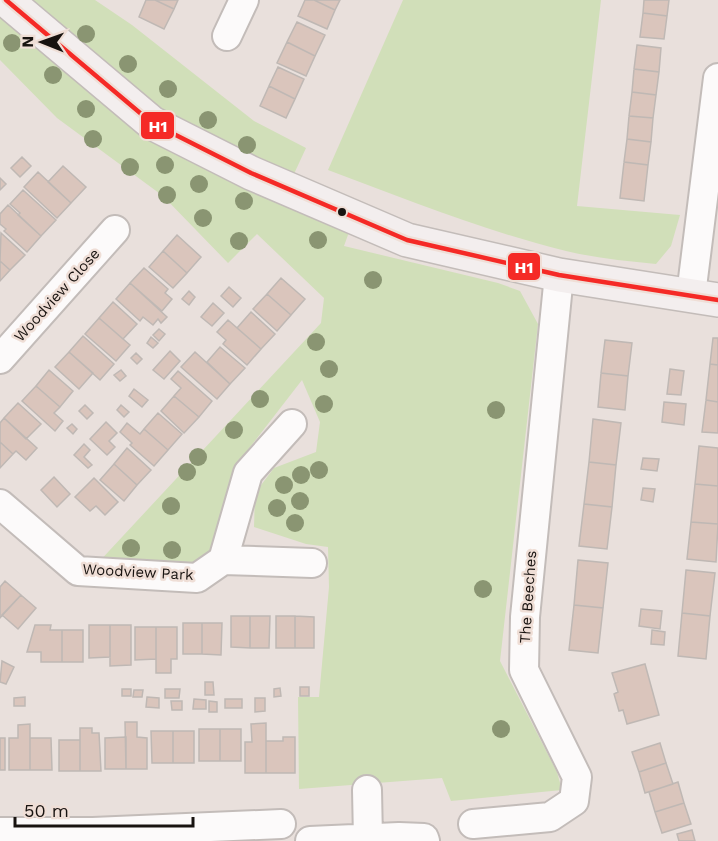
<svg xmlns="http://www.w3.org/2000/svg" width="718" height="841" viewBox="0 0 718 841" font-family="'Work Sans',sans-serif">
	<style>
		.green { fill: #d1dfb9 }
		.building { fill: #dac5bc; stroke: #bfb8b4; stroke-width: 1.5 }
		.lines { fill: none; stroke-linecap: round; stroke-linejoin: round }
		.street-casing { stroke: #c3bcb9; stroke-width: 32 }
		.secondary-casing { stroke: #c3bcb9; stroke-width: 36 }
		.street { stroke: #fcfafa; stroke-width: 28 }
		.secondary { stroke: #f3eeee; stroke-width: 33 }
		.bus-1-casing { stroke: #efded6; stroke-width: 9 }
		.bus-1 { stroke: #f52a26; stroke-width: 4.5 }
		.tree { fill: #8a9572 }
		.bus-dot { fill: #181310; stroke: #efded6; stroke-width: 2 }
		.labels { text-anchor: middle; stroke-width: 5; stroke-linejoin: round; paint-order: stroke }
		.street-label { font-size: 15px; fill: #181310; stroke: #efded6 }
		.line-badge { stroke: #efded6; stroke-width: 2 }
		.badge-label { font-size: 16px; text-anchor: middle; font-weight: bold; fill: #fff }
	</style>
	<rect width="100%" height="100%" fill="#e9e0dc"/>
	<path class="green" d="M 0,0 L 95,0 L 132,25 L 254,121 L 306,148 L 287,189 L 354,218 L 344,246 L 498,283 L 520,291 L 538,324 L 500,661 L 557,772 L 562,790 L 451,801 L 442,778 L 299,789 L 298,697 L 319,697 L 329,587 L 328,547 L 306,544 L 254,527 L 255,493 L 274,468 L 316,452 L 320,422 L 302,380 L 237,464 L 222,546 L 191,568 L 96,565 L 321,323 L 324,298 L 257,234 L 228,263 L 163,196 L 57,118 L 0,60 Z
		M 403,0 L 601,0 L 577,206 L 680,215 L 671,246 L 656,264 C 626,261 595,258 566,251 C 484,231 406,199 328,170 Z"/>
	<path class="building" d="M 146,0 L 155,0 L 174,9 L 164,29 L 139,17 Z
		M 155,0 L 178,0 L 174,9 Z
		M 305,0 L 314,0 L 335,10 L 327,29 L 298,16 Z
		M 314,0 L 340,0 L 335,10 Z
		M 644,0 L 669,0 L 667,16 L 643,13 Z
		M 643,13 L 667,16 L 664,39 L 640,37 Z
		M 297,22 L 325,35 L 315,56 L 287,42 Z
		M 287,42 L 315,56 L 306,76 L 277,63 Z
		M 637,45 L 661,48 L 659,72 L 634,69 Z
		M 278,67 L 304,79 L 295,99 L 269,86 Z
		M 634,69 L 659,72 L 656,95 L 632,92 Z
		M 269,86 L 295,99 L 286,118 L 260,106 Z
		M 632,92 L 656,95 L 653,118 L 629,116 Z
		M 629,116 L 653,118 L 651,142 L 627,139 Z
		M 627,139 L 651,142 L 648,165 L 624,162 Z
		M 22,157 L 31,166 L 20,177 L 11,168 Z
		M 624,162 L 648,165 L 644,201 L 620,198 Z
		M 63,166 L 86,187 L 71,203 L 48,182 Z
		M 38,172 L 71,203 L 57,218 L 24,187 Z
		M 0,178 L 6,184 L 0,190 Z
		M 23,190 L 56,220 L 41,236 L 18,215 L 20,213 L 10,204 Z
		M 8,205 L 41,236 L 27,252 L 4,231 L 6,229 L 0,224 L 0,214 Z
		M 1,233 L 25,255 L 10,270 L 0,261 Z
		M 177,235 L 201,257 L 187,273 L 163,251 Z
		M 163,251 L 187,273 L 173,288 L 149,267 Z
		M 0,261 L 10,270 L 0,281 Z
		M 144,268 L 168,289 L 165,293 L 172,299 L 162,311 L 130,283 Z
		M 281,278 L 305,299 L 291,315 L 267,294 Z
		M 130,283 L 167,317 L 161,323 L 158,319 L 153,325 L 143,317 L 140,321 L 116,299 Z
		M 229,287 L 241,298 L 233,307 L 221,296 Z
		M 189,291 L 195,297 L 189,305 L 182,299 Z
		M 267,294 L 291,315 L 277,331 L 253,309 Z
		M 113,302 L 137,324 L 123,339 L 99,318 Z
		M 213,303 L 224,313 L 212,326 L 201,317 Z
		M 251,312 L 275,334 L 261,349 L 237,328 Z
		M 99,318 L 130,345 L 116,361 L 85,334 Z
		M 228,320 L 261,349 L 247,365 L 223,344 L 226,340 L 217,332 Z
		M 159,329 L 165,334 L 159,341 L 153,335 Z
		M 83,336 L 114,364 L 100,380 L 69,352 Z
		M 151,337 L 158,343 L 153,348 L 147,343 Z
		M 713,338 L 718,338 L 718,365 L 710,364 Z
		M 605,340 L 632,343 L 628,376 L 601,373 Z
		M 220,347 L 245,368 L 230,384 L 207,362 Z
		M 170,351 L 180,361 L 164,379 L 153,370 Z
		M 69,352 L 93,373 L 79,389 L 55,367 Z
		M 195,352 L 230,384 L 217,399 L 181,367 Z
		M 136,353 L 142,359 L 137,364 L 131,358 Z
		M 710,364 L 718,365 L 718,402 L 706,400 Z
		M 670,369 L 684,371 L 681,395 L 667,394 Z
		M 49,370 L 73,391 L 60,407 L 36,386 Z
		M 121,370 L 126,376 L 120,381 L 114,375 Z
		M 178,371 L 212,401 L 199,417 L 174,396 L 181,388 L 171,379 Z
		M 601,373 L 628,376 L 625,410 L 598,407 Z
		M 36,386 L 60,407 L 54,413 L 63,421 L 55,431 L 22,401 Z
		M 134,389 L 148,400 L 142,407 L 129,396 Z
		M 174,396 L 199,417 L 184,433 L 161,411 Z
		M 706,400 L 718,402 L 718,433 L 702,432 Z
		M 664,402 L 686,404 L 684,425 L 662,422 Z
		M 18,403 L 41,424 L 26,439 L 4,418 Z
		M 85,405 L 93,413 L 87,419 L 79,411 Z
		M 121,405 L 129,412 L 124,417 L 117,410 Z
		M 158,413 L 182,434 L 168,450 L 144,429 Z
		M 4,418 L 37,448 L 26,460 L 16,451 L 13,454 L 0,442 L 0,423 Z
		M 593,419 L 621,423 L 616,465 L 589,462 Z
		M 106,422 L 117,433 L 109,441 L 115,447 L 107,455 L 90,439 Z
		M 127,423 L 140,434 L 144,429 L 168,450 L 154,466 L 130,445 L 132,443 L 120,432 Z
		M 72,424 L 77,429 L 73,434 L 67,428 Z
		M 0,442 L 13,454 L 0,468 Z
		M 84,444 L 90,450 L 84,457 L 92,465 L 88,468 L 74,455 Z
		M 699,446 L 718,448 L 718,486 L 695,484 Z
		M 127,448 L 151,470 L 137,485 L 114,464 Z
		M 643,458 L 659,459 L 657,471 L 641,469 Z
		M 589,462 L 616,465 L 612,507 L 584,504 Z
		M 114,464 L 137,485 L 124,501 L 100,480 Z
		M 54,477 L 70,494 L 57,507 L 41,490 Z
		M 94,478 L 118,502 L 105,515 L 96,506 L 90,511 L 75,497 Z
		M 695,484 L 718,486 L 718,524 L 691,522 Z
		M 643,488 L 655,489 L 653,502 L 641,500 Z
		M 584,504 L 612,507 L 607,549 L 579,546 Z
		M 691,522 L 718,524 L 716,562 L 687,559 Z
		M 578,560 L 608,563 L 603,608 L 574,605 Z
		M 686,570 L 715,573 L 710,616 L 682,613 Z
		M 5,581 L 21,595 L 0,618 L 0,587 Z
		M 21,595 L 36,608 L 18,629 L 2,615 Z
		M 574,605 L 603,608 L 598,653 L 569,650 Z
		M 641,609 L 662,611 L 660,629 L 639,626 Z
		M 682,613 L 710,616 L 706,659 L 678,656 Z
		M 231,616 L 250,616 L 250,648 L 231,647 Z
		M 250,616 L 270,616 L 269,648 L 250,648 Z
		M 276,616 L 295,616 L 295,648 L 276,648 Z
		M 295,616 L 314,617 L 314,648 L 295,648 Z
		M 183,623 L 202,623 L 202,654 L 183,654 Z
		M 202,623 L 222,623 L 221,655 L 202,654 Z
		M 35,625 L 51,625 L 50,630 L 62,630 L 62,662 L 41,662 L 41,652 L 27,652 Z
		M 89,625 L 110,625 L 110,657 L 89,658 Z
		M 110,625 L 131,625 L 131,665 L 110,666 Z
		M 135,627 L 156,627 L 156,659 L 135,660 Z
		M 156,627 L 177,627 L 177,659 L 171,659 L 171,673 L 156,673 Z
		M 62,630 L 83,630 L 83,662 L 62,662 Z
		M 652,630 L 665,632 L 664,645 L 651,644 Z
		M 2,661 L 14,667 L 6,684 L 0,682 Z
		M 645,664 L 659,715 L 627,724 L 623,710 L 619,711 L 614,694 L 618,692 L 612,673 Z
		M 205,682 L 213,682 L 214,695 L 205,695 Z
		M 300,687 L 309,687 L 309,696 L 300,696 Z
		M 280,688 L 281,696 L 274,697 L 274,689 Z
		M 122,689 L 131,689 L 131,696 L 122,696 Z
		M 165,689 L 180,689 L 179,698 L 165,698 Z
		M 134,690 L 143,690 L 142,697 L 133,697 Z
		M 25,697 L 25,706 L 14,706 L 14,698 Z
		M 147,697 L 159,698 L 159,708 L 146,707 Z
		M 255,698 L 265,698 L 265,711 L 255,712 Z
		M 194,699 L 206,700 L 206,709 L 193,709 Z
		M 225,699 L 242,699 L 242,708 L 225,708 Z
		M 171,701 L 182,701 L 182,710 L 172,710 Z
		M 209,701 L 217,702 L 217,712 L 209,712 Z
		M 125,722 L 137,722 L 137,737 L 147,738 L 147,769 L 126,769 Z
		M 266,723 L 266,773 L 245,773 L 245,742 L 252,742 L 251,724 Z
		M 30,724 L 30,770 L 9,770 L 9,738 L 18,738 L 18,725 Z
		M 80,728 L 92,728 L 92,733 L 99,733 L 101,771 L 80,771 Z
		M 199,729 L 220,729 L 220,761 L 199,761 Z
		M 220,729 L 241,729 L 241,761 L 220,761 Z
		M 151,731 L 173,731 L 173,763 L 152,763 Z
		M 173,731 L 194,731 L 194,763 L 173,763 Z
		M 126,737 L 126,769 L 105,769 L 105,738 Z
		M 283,737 L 295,737 L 295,773 L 266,773 L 266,741 L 283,741 Z
		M 0,738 L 5,738 L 5,770 L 0,770 Z
		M 30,738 L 51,738 L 52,770 L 30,770 Z
		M 59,740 L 80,740 L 80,771 L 59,771 Z
		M 660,743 L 666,763 L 639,772 L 632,752 Z
		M 666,763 L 673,784 L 645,793 L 639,772 Z
		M 678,782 L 684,803 L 655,812 L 649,792 Z
		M 684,803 L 691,824 L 662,833 L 655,812 Z
		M 692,830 L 695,841 L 679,841 L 677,834 Z"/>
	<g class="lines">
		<g class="street-casing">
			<path id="street" d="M 227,36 L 244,0
				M 691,295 L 718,78
				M 0,359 L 115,230
				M 0,504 L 78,571 L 197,578 L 223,560 L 248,473 L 292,424
				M 223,560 L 312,563
				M 367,790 L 368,839
				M 473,824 L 550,817 L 574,801 L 577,777 L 524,670 L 525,617 L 559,275
				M 0,832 L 93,832 L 281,824
				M 310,841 L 399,837 L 424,838 L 425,841"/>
		</g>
		<g class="secondary-casing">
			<path id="secondary" d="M 6,0 L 152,123 L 251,173 L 407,240 L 559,275 L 718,300"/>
		</g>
		<use href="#street" class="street"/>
		<use href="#secondary" class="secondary"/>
		<g class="bus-1-casing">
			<path id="bus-1" d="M 6,0 L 152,123 L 251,173 L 407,240 L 559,275 L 718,300"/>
		</g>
		<use href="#bus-1" class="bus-1"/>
	</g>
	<g class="tree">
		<circle cx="86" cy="34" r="9"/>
		<circle cx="12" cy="43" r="9"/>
		<circle cx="128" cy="64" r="9"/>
		<circle cx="53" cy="75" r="9"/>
		<circle cx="168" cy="89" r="9"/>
		<circle cx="86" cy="109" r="9"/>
		<circle cx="208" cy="120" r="9"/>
		<circle cx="93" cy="139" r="9"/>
		<circle cx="247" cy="145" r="9"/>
		<circle cx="165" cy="165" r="9"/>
		<circle cx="130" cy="167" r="9"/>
		<circle cx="199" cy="184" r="9"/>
		<circle cx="167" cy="195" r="9"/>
		<circle cx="244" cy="201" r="9"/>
		<circle cx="203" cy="218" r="9"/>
		<circle cx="318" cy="240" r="9"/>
		<circle cx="239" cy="241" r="9"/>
		<circle cx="373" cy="280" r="9"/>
		<circle cx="316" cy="342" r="9"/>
		<circle cx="329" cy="369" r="9"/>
		<circle cx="260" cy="399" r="9"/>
		<circle cx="324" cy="404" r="9"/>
		<circle cx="496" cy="410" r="9"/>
		<circle cx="234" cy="430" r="9"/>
		<circle cx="198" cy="457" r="9"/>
		<circle cx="319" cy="470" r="9"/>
		<circle cx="187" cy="472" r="9"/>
		<circle cx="301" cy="475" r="9"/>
		<circle cx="284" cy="485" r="9"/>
		<circle cx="300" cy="501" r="9"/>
		<circle cx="171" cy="506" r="9"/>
		<circle cx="277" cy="508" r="9"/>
		<circle cx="295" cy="523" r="9"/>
		<circle cx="131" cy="548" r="9"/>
		<circle cx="172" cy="550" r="9"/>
		<circle cx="483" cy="589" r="9"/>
		<circle cx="501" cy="729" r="9"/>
	</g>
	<circle class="bus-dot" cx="342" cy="212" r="5"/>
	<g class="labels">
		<g class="street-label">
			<text transform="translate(57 295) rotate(-48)" y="5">Woodview Close</text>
			<text transform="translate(138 572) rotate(3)" y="5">Woodview Park</text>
			<text transform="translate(528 597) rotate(-86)" y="5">The Beeches</text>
		</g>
	</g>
	<g class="line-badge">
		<rect x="140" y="111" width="35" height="29" rx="6" fill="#f52a26"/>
		<rect x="507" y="252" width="34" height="29" rx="6" fill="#f52a26"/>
	</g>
	<g class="badge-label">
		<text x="158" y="132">H1</text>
		<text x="524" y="273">H1</text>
	</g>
	<g transform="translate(42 42) rotate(271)" stroke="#efded6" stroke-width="4.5" paint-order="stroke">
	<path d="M0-4.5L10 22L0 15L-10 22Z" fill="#181310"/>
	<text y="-9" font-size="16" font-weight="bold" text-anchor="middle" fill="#181310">N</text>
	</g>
	<path d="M15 817v9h178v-9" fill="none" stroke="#181310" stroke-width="3"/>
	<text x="24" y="817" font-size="18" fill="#181310" stroke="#efded6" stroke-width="4.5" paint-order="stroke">50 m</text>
</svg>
